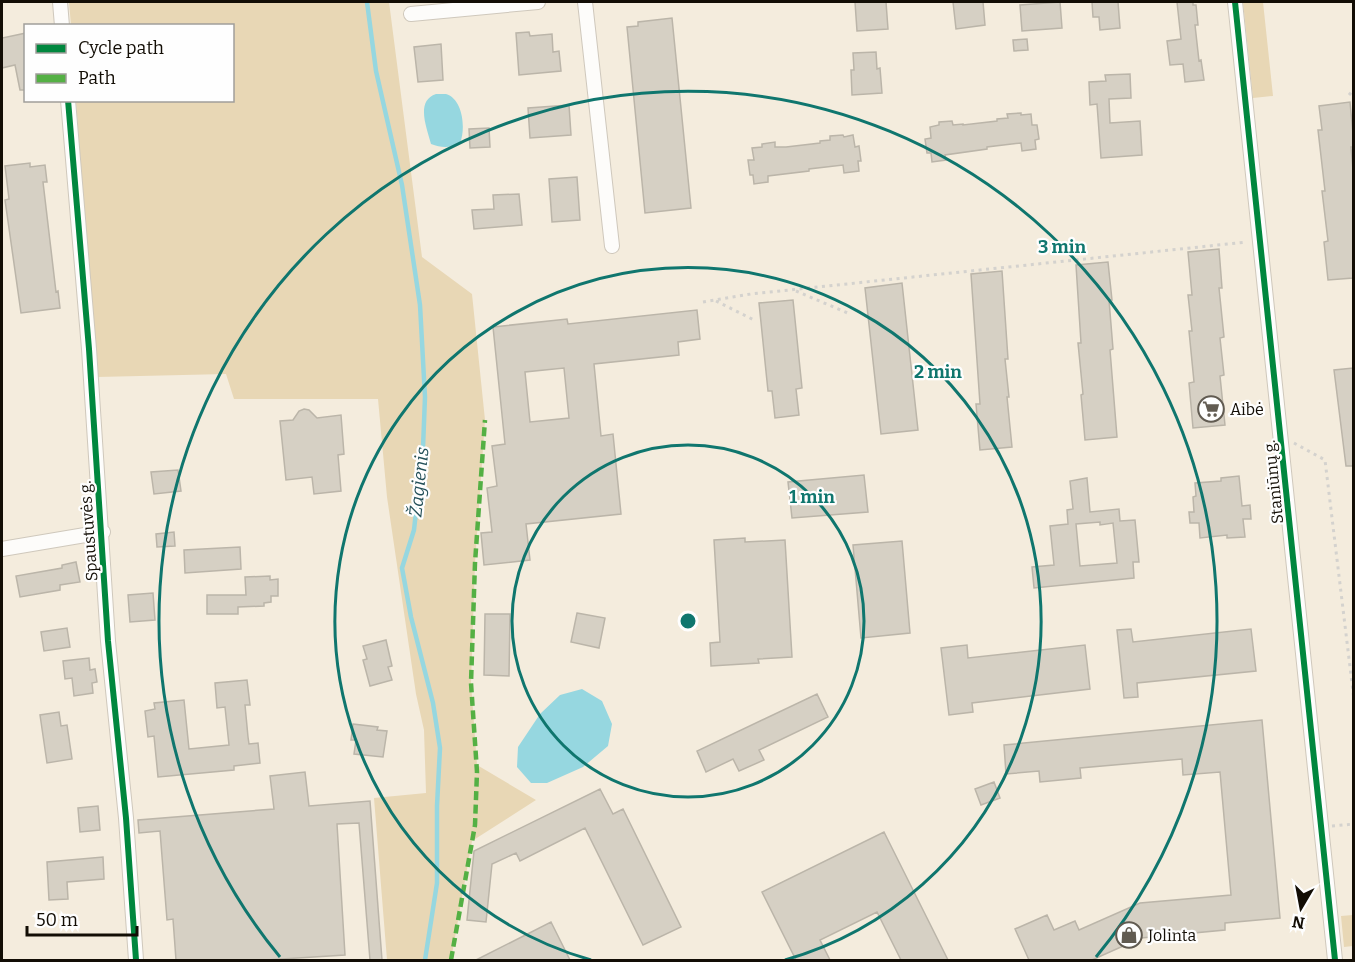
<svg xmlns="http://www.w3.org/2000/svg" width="1355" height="962" viewBox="0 0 1355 962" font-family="Bitter,serif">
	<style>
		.green { fill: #e8d7b5 }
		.water { fill: #96d7e0 }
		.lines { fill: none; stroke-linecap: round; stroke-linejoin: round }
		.stream { stroke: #96d7e0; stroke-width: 4.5 }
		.building { fill: #d6d0c4; stroke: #bbb5a9; stroke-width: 1.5; fill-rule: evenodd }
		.minor-casing { stroke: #cfc8bc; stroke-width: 16 }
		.path { stroke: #d4d2ce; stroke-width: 3; stroke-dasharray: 3 4.5; stroke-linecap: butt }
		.minor { stroke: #fdfcfa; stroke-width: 14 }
		.quiet { stroke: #54b044; stroke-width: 4.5; stroke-dasharray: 9 4.5; stroke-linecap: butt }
		.cycleway-casing { stroke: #fefefe; stroke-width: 10 }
		.cycleway { stroke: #00873e; stroke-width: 6 }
		.ring { fill: none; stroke: #0f766e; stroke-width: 3 }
		.labels { text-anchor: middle; stroke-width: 4.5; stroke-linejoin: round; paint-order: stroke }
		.poi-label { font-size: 16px; fill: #120d05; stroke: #fefefe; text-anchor: start }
		.street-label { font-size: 16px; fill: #120d05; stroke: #fefefe }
		.water-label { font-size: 18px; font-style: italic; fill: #245059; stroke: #fefefe }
		.centre { fill: #0f766e; stroke: #fefefe; stroke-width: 3 }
		.ring-label { font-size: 18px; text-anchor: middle; font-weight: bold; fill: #0f766e; stroke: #fefefe; stroke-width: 4.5; stroke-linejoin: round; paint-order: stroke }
	</style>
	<rect width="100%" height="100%" fill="#f4ecdd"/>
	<path class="green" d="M 69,2 L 389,2 L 422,257 L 472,294 L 485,420 L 475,563 L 471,683 L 477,765 L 536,800 L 472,841 L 451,960 L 387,960 L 374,798 L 426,793 L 424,730 L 416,694 L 387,497 L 378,399 L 234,399 L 226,374 L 97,377 L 76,101 L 232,100 L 232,26 L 71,25 Z
		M 1243,2 L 1263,2 L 1273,96 L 1253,98 Z
		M 1353,915 L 1353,946 L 1344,947 L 1341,916 Z"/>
	<path class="water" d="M 436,94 C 439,94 443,94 446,94 C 463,99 466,129 460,143 C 450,148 442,148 431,144 C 427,128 415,101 436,94 Z
		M 582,689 L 602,701 L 612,724 L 608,746 L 583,767 L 547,783 L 531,783 L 517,767 L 518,747 L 540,714 L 560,695 Z"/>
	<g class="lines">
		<path class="stream" d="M 367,2 L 376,71 L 402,185 L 420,305 L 425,397 L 423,448 L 414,530 L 402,568 L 411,617 L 433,703 L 440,748 L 437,806 L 437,883 L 425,960"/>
	</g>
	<path class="building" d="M 855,2 L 886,2 L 888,29 L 857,31 Z
		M 953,2 L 983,2 L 985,25 L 956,29 Z
		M 1060,2 L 1062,28 L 1022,31 L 1020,5 Z
		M 1092,2 L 1118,2 L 1120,28 L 1100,30 L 1099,17 L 1093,17 Z
		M 1177,2 L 1193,2 L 1193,5 L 1196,5 L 1198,25 L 1195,25 L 1199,61 L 1201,60 L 1204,80 L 1185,82 L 1183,64 L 1170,65 L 1167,41 L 1181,39 Z
		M 672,18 L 691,208 L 645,213 L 627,27 L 638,26 L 638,22 Z
		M 529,32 L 530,36 L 552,34 L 553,52 L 559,51 L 561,71 L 519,75 L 516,33 Z
		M 26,33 L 26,90 L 20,90 L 15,65 L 2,68 L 2,38 Z
		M 1027,39 L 1028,50 L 1014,51 L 1013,40 Z
		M 441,44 L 443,80 L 418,82 L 414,47 Z
		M 876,52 L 877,69 L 880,68 L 882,93 L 852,95 L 851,70 L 854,70 L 853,53 Z
		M 1130,74 L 1131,98 L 1109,99 L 1110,123 L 1140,121 L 1142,155 L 1101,158 L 1097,104 L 1090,105 L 1089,82 L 1106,81 L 1105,75 Z
		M 1350,102 L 1353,134 L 1353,147 L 1351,147 L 1353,170 L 1353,278 L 1328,280 L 1324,242 L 1328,241 L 1322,191 L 1325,191 L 1318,130 L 1322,130 L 1319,106 Z
		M 569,105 L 571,135 L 530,138 L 528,108 Z
		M 1021,113 L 1021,115 L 1031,114 L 1032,125 L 1037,125 L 1039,139 L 1035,140 L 1036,149 L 1022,151 L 1021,143 L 987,147 L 987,149 L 945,155 L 946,160 L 932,162 L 931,153 L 927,153 L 925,139 L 931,138 L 930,127 L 939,125 L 939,122 L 952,121 L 953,125 L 963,124 L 963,125 L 997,121 L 997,119 L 1008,118 L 1007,114 Z
		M 489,128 L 490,147 L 470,148 L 469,129 Z
		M 843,135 L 844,137 L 853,135 L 855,147 L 859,146 L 861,161 L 858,161 L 859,171 L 844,173 L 843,165 L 809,169 L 809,171 L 768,176 L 768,182 L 754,184 L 753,175 L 750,175 L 748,160 L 754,160 L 752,148 L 762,147 L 762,144 L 775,142 L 775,147 L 786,147 L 820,143 L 820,141 L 830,140 L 830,136 Z
		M 30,163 L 30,167 L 45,165 L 47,182 L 43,182 L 56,292 L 58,291 L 60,308 L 21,313 L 5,200 L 9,199 L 5,166 Z
		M 577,177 L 580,220 L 552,222 L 549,179 Z
		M 519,194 L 522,225 L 474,229 L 472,210 L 494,209 L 493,195 Z
		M 1219,249 L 1222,288 L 1219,288 L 1224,337 L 1220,338 L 1224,375 L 1220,376 L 1225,425 L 1193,428 L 1189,383 L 1194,382 L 1189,331 L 1192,331 L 1188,295 L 1192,295 L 1188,252 Z
		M 1108,262 L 1112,300 L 1109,300 L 1113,349 L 1110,350 L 1117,437 L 1085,440 L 1081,395 L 1083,394 L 1078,343 L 1081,343 L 1076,265 Z
		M 1002,271 L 1008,359 L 1005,359 L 1009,397 L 1007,397 L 1012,447 L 980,450 L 976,404 L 980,404 L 971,274 Z
		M 902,283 L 918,430 L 881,434 L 865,288 Z
		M 793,300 L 802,388 L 796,389 L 799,415 L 775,418 L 772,391 L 768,391 L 759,303 Z
		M 697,310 L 700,339 L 678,342 L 679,355 L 594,364 L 601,436 L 613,434 L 621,514 L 526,524 L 530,560 L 484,565 L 481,533 L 492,532 L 487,488 L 497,486 L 492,446 L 505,444 L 493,327 L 567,319 L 568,324 ZM 564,368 L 569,418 L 530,422 L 525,372 Z
		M 1353,368 L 1353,466 L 1346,466 L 1334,370 Z
		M 304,409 L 309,410 L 317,418 L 341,415 L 344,454 L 338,455 L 341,491 L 314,494 L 312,477 L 286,480 L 280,421 L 293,420 L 299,411 Z
		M 178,470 L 181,491 L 154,494 L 151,472 Z
		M 864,475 L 868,512 L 792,518 L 788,482 Z
		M 1239,476 L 1242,506 L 1250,505 L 1251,519 L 1243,519 L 1245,537 L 1227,538 L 1227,535 L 1200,538 L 1199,523 L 1190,523 L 1189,512 L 1194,512 L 1193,497 L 1196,496 L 1195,483 L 1221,481 L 1221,478 Z
		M 1087,478 L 1090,512 L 1119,509 L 1120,521 L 1135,520 L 1139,562 L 1133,562 L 1134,578 L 1034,588 L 1032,567 L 1054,565 L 1050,526 L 1068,524 L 1067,510 L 1073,509 L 1070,481 ZM 1100,522 L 1100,525 L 1113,523 L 1117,563 L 1080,566 L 1076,524 Z
		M 174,532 L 175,546 L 157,547 L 156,534 Z
		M 745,538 L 745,542 L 785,540 L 792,657 L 758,659 L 759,663 L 711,666 L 710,643 L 720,642 L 714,540 Z
		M 902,541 L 910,633 L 861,638 L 853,545 Z
		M 240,547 L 241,569 L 185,573 L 184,550 Z
		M 76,562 L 80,582 L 60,585 L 60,590 L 20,597 L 16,576 L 62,568 L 62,565 Z
		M 270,576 L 270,580 L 278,579 L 278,596 L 271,596 L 271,602 L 264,603 L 264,606 L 238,607 L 238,614 L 207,614 L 207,595 L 246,595 L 245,577 Z
		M 153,593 L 155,620 L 130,622 L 128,595 Z
		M 577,613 L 605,618 L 599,648 L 571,642 Z
		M 485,614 L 510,614 L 509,676 L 484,675 Z
		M 67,628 L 70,647 L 44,651 L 41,632 Z
		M 1131,629 L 1133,642 L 1251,629 L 1256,671 L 1137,683 L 1138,697 L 1124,698 L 1117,630 Z
		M 386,640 L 392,666 L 388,667 L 392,680 L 370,686 L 363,660 L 367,659 L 363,646 Z
		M 967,645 L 968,658 L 1085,645 L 1090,689 L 972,703 L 973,712 L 949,715 L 941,648 Z
		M 89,658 L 90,670 L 95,669 L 97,682 L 92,683 L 93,693 L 74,696 L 72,678 L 65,679 L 63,661 Z
		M 247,680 L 250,705 L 245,705 L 248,737 L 249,744 L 258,743 L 260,763 L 234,766 L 234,770 L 158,777 L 154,736 L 148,737 L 145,711 L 155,709 L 154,703 L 184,700 L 189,749 L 229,745 L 225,707 L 217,708 L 215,683 Z
		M 817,694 L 828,717 L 759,750 L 764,760 L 739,771 L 733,759 L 706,772 L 697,751 Z
		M 59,712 L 61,726 L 67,725 L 72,759 L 47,763 L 40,715 Z
		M 1262,720 L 1280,918 L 1225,923 L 1225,930 L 1141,938 L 1092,960 L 1029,960 L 1015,929 L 1047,915 L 1054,930 L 1075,921 L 1079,930 L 1140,903 L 1231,895 L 1220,772 L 1183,775 L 1182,759 L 1080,768 L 1081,778 L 1040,782 L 1039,771 L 1006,774 L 1004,745 Z
		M 353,724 L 378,727 L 377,730 L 387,731 L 383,757 L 354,754 L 356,740 L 351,740 Z
		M 305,772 L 309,806 L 370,801 L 382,960 L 370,960 L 359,823 L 337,824 L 345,955 L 266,960 L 176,960 L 173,919 L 167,920 L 160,831 L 139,833 L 138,820 L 274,809 L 270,776 Z
		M 994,782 L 1000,798 L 981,805 L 975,789 Z
		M 600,789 L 613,814 L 623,809 L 681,927 L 643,945 L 585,828 L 520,861 L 516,853 L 492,864 L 486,922 L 467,920 L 474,851 Z
		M 98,806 L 100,830 L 80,832 L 78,808 Z
		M 884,832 L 948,960 L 901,960 L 877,912 L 820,940 L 830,960 L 796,960 L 762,892 Z
		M 103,857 L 104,879 L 67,882 L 68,899 L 49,900 L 47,862 Z
		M 551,922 L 570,960 L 476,960 Z"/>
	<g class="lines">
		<g class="minor-casing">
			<path id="minor" d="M 60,2 L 62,26
				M 585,2 L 612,246
				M 1235,2 L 1335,960
				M 411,14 L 538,2
				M 68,100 L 89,349 L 108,641 L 126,818 L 136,960
				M 2,549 L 103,532"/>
		</g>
		<path class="path" d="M 1349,95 L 1354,89
			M 796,291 L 850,314
			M 716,301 L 754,320
			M 703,302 L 751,294 L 1247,242
			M 1294,443 L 1325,460 L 1354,700
			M 1332,826 L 1354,824"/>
		<use href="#minor" class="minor"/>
		<path class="quiet" d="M 451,960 L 475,825 L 477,772 L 471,683 L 475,563 L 485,420"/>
		<g class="cycleway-casing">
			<path id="cycleway" d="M 1235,2 L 1335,960
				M 68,100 L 89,349 L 108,641 L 126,818 L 136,960"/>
		</g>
		<use href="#cycleway" class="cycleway"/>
	</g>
	<g class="ring">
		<circle cx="688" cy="621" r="176"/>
		<path d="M591 960A353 353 0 1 1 785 960"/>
		<path d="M280 957A529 529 0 1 1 1096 957"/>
	</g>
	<defs>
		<g id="supermarket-ring" transform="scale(1.35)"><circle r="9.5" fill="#fefefe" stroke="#615b51" stroke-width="1.5"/><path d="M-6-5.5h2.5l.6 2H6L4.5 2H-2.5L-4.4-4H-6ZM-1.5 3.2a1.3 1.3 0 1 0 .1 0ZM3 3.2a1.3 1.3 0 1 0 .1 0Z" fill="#615b51"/></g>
		<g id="shop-ring" transform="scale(1.35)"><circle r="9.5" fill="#fefefe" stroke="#615b51" stroke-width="1.5"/><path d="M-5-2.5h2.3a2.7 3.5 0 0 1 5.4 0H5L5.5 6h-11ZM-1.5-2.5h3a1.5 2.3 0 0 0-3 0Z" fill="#615b51"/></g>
	</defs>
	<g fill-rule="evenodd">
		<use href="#supermarket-ring" x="1211" y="409"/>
		<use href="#shop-ring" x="1129" y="935"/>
	</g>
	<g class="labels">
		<g class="poi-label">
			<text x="1230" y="415">Aibė</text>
			<text x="1148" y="941">Jolinta</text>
		</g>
		<g class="street-label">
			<text transform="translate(1273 482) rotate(-96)" y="6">Staniūnų g.</text>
			<text transform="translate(88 531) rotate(-94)" y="6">Spaustuvės g.</text>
		</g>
		<g class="water-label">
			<text transform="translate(419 482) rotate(-84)" y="6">Žagienis</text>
		</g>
	</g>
	<circle cx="688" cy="621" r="9" class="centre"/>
	<g class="ring-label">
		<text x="1062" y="253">3 min</text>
		<text x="938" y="378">2 min</text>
		<text x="812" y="503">1 min</text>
	</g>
	<rect width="1355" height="962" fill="none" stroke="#120d05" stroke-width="6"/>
	<rect x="24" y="24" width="210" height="78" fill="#fefefe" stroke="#a09e9a" stroke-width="1.5"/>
	<rect x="36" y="44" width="30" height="9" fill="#00873e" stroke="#a09e9a" stroke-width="1.5"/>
	<text x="78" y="54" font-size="18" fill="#120d05">Cycle path</text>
	<rect x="36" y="74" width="30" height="9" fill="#54b044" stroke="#a09e9a" stroke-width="1.5"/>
	<text x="78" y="84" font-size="18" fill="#120d05">Path</text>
	<g transform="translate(1301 908) rotate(190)" stroke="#fefefe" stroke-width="4.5" paint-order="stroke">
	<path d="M0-4.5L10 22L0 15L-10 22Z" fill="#120d05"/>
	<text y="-9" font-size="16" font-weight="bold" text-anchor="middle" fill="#120d05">N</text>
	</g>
	<path d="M27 926v9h110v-9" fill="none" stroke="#120d05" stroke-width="3"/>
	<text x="36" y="926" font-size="18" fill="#120d05" stroke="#fefefe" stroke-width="4.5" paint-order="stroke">50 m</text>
</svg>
